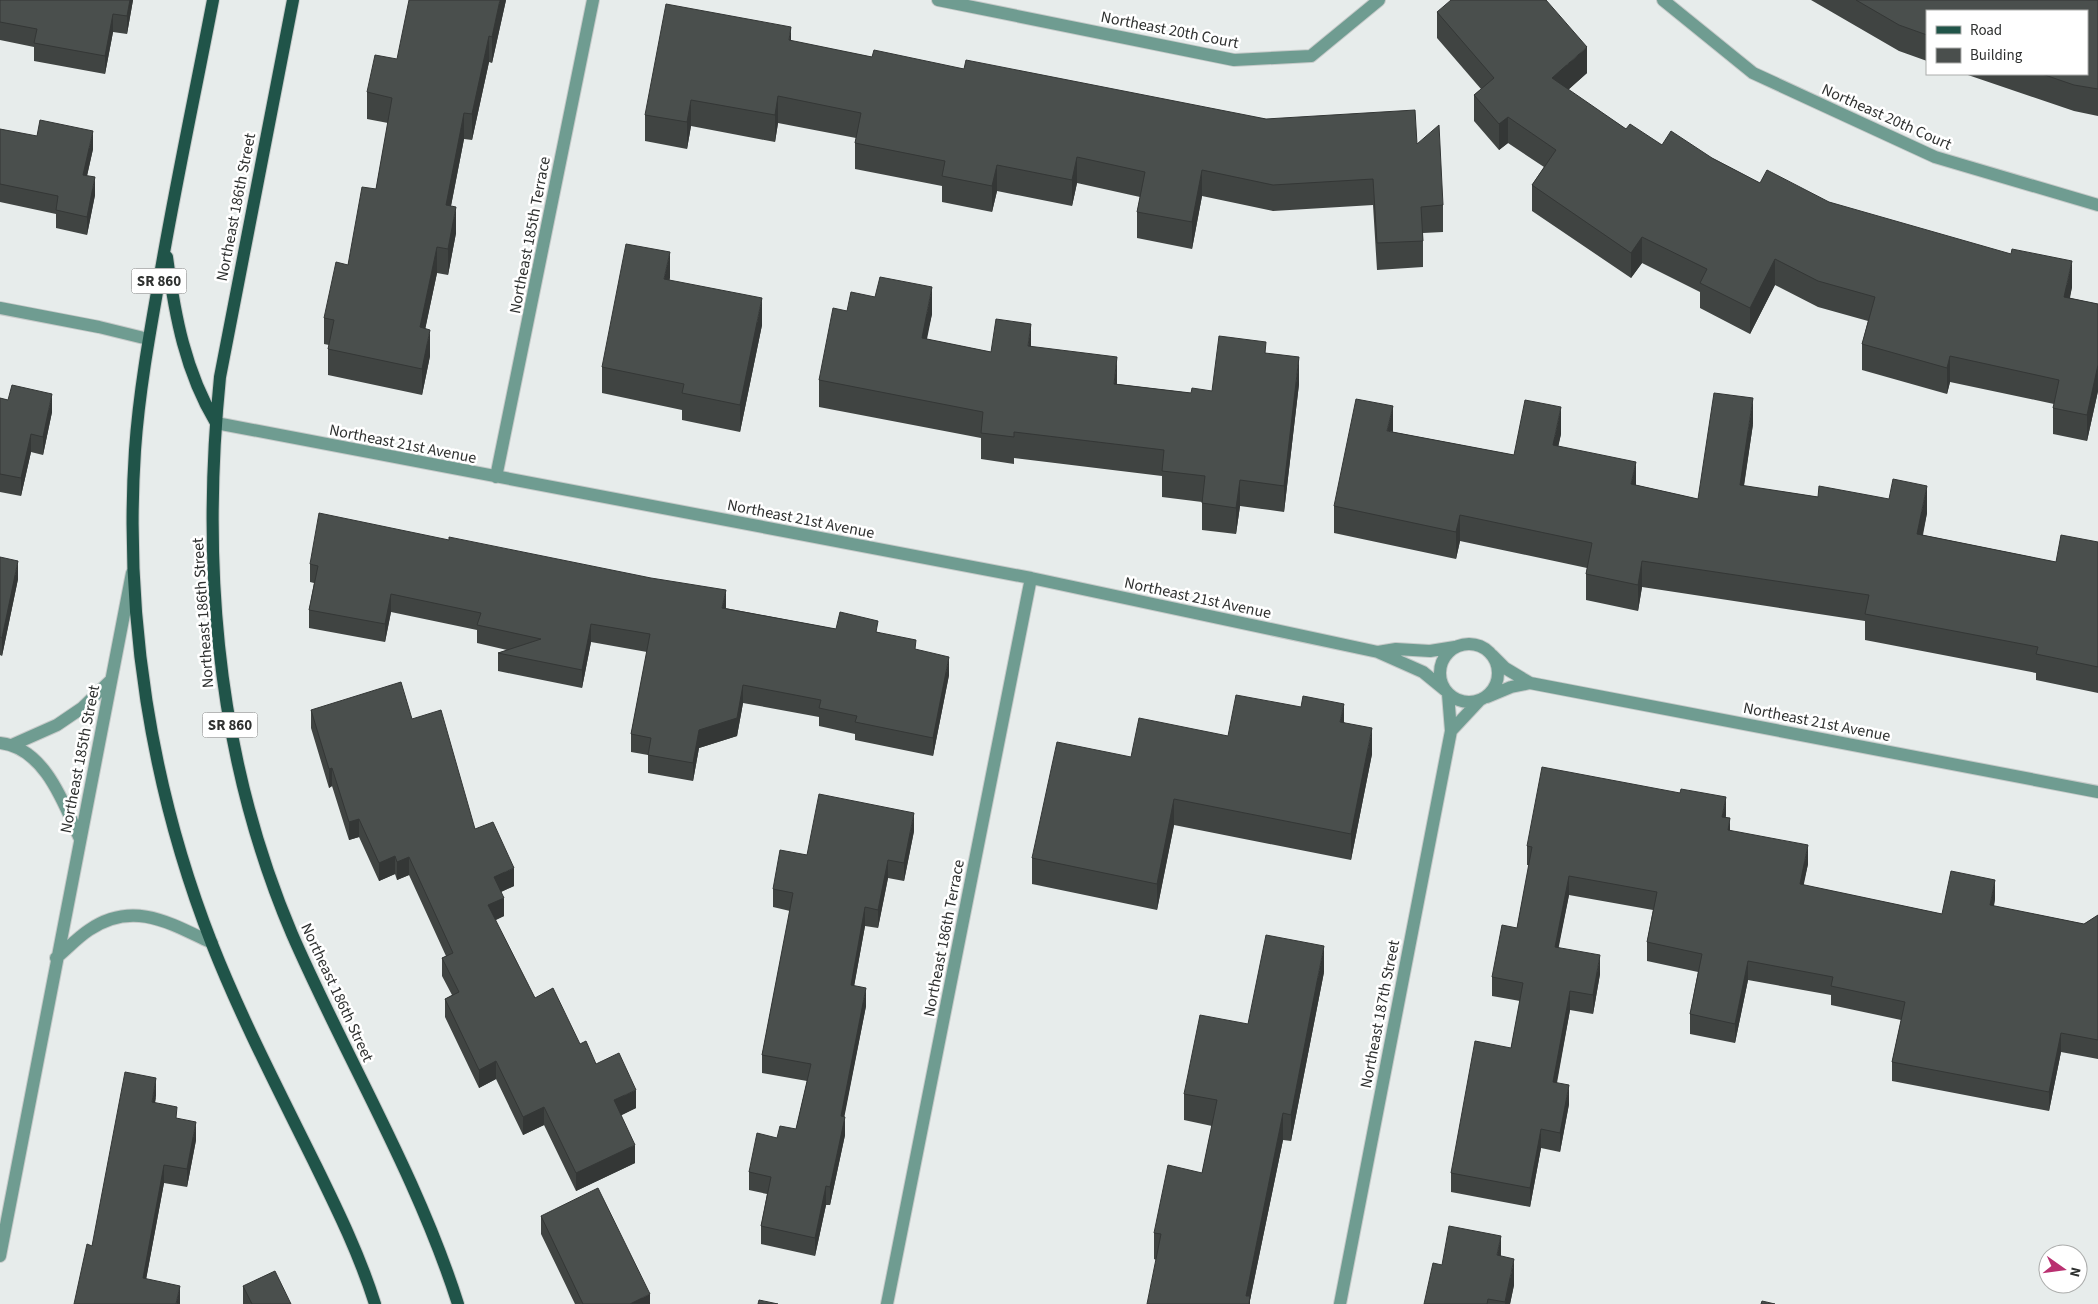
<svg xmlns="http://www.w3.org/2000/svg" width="2098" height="1304" viewBox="0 0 2098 1304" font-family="'Source Sans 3',sans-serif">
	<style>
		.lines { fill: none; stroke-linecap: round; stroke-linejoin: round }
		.minor-casing { stroke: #c6cac9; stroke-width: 14 }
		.major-casing { stroke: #c6cac9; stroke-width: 14 }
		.minor { stroke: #6f9c91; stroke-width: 12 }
		.major { stroke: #205449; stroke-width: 12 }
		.wall { fill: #404442 }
		.shaded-wall { fill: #343736 }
		.building { fill: #4a4f4d; stroke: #343736 }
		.labels { text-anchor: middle; stroke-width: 5; stroke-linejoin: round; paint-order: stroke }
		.shield { fill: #fff; stroke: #6d6f6e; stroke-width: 1 }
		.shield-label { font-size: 15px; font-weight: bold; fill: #2f3130 }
		.street-label { font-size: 16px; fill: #2f3130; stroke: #fff }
	</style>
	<rect width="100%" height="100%" fill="#e7eceb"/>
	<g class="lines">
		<g class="minor-casing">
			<path id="minor" d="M 938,0 L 1234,60 L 1311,56 L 1379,0
				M 1663,0 L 1753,73 L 1935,157 L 2098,205
				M 0,308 L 99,327 L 148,339
				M 216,423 L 1031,578 L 1378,652 L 1423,672 L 1445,690
				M 496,477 L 593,0
				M1440 673a29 29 0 1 1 58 0a29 29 0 1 1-58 0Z
				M 1378,652 L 1396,649 L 1430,651 L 1455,647
				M 1492,655 L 1505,668 L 1530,683 L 2098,792
				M 1487,697 L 1511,687 L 1530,683
				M 1451,731 L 1479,701
				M 0,743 C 45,748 64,804 80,839
				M 12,745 L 57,725 L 82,708 L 110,681
				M 56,958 C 67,949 77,938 89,930 C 133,900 170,923 212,943
				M 0,1256 L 132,573
				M 887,1304 L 1031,578
				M 1340,1304 L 1451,731 L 1448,694"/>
		</g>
		<g class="major-casing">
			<path id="major" d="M 213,0 C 195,94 175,187 159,281 C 149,337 139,393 135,450 C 124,617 151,788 212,944 C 242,1020 280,1093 316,1166 C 338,1211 360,1256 375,1304
				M 293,0 L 220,377 C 201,566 217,758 292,934 C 346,1058 417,1175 458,1304
				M 167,257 C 175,316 185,371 216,423"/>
		</g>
		<use href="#minor" class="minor"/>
		<use href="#major" class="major"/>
	</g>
	<path class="wall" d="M 0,0 L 133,0 L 127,34 L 113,32 L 105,74 L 34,61 L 34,47 L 0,40 Z
		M 506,0 L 492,63 L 489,62 L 472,140 L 464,139 L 451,206 L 456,233 L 448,275 L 437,273 L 425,329 L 430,356 L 422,395 L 328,375 L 328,349 L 329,345 L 324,344 L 324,318 L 348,265 L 376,189 L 388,123 L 367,119 L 367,92 L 397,59 Z
		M 1811,0 L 2098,0 L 2098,116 L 2074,111 L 1965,74 L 2087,74 L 1927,11 L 1927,61 L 1899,51 Z
		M 1437,12 L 1587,73 L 1568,90 L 1626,129 L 1662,145 L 1712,158 L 1760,183 L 1829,202 L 2072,287 L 2070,298 L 2098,304 L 2098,391 L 2087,441 L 2053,434 L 2053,408 L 2054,404 L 1950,382 L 1947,394 L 1862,370 L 1862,344 L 1868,321 L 1818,307 L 1775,285 L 1750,334 L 1700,308 L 1700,292 L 1642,263 L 1631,278 L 1532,211 L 1532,185 L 1544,167 L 1508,143 L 1499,150 L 1474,121 L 1474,95 L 1481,89 L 1437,38 Z
		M 791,41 L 872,57 L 964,69 L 1417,144 L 1443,205 L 1443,232 L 1423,233 L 1423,267 L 1377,270 L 1373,205 L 1273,211 L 1202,196 L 1192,249 L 1137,238 L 1137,212 L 1140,197 L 1077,183 L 1072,206 L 997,191 L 992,212 L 942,202 L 942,186 L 855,169 L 855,143 L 856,138 L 778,123 L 775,142 L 691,126 L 687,149 L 645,141 L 645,115 Z
		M 0,129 L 93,149 L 87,176 L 95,195 L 87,235 L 56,228 L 56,214 L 0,202 Z
		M 670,278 L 669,280 L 762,325 L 740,432 L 682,420 L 682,410 L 602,393 L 602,367 Z
		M 847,311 L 932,314 L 926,339 L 991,352 L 1031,346 L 1117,384 L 1191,393 L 1212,391 L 1266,353 L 1299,384 L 1284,512 L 1240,506 L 1236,534 L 1202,530 L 1202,502 L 1162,497 L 1162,476 L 1014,458 L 1014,464 L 981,459 L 981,438 L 819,407 L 819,380 Z
		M 0,398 L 52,412 L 43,455 L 31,452 L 21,496 L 0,492 Z
		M 1753,424 L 1744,486 L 1927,513 L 1923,535 L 2056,562 L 2098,542 L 2098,693 L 2036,680 L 2036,673 L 1865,640 L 1865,621 L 1642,587 L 1638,611 L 1586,600 L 1586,574 L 1587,568 L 1460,541 L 1456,559 L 1334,533 L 1334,506 L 1393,432 L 1514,455 L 1561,434 L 1558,446 L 1636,485 L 1698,499 Z
		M 0,557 L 18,579 L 2,656 L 0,655 Z
		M 310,564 L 725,608 L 836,629 L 878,632 L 916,650 L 949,675 L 933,756 L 855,740 L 855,734 L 819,726 L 819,717 L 743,703 L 737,736 L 699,748 L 693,781 L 648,773 L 648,755 L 631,752 L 631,734 L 647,652 L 591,642 L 582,688 L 498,671 L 498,653 L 507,650 L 477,643 L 477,630 L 391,612 L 385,642 L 309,628 L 309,610 L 314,583 L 310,582 Z
		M 311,710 L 412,719 L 475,829 L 514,886 L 501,892 L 504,916 L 495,920 L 535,998 L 580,1044 L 596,1064 L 636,1108 L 621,1115 L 635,1163 L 576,1191 L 544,1125 L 523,1135 L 496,1079 L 479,1088 L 445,1017 L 445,999 L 452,995 L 442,976 L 442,958 L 446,956 L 409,875 L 397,880 L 395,874 L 379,881 L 359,837 L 349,840 L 332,786 L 329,788 L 311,728 Z
		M 1344,722 L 1372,754 L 1351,860 L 1174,825 L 1157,910 L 1032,884 L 1032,858 L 1228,736 Z
		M 1680,793 L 1726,817 L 1730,830 L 1808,864 L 1803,885 L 1942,914 L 1995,899 L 1994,906 L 2084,924 L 2098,915 L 2098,1059 L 2061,1052 L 2049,1111 L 1892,1081 L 1892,1062 L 1901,1020 L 1831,1005 L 1831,995 L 1748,980 L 1735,1043 L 1690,1034 L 1690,1014 L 1698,972 L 1647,961 L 1647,942 L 1653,910 L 1569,895 L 1558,948 L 1600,974 L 1593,1014 L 1570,1010 L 1557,1083 L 1569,1104 L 1560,1152 L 1541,1148 L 1530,1207 L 1451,1192 L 1451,1173 L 1511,1048 L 1520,1001 L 1492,996 L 1492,977 L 1517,928 L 1529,865 L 1527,865 L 1527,846 Z
		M 914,831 L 904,881 L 888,878 L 878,928 L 865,926 L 854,986 L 866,1006 L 844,1116 L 845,1135 L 830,1205 L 826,1205 L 815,1256 L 761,1244 L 761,1226 L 767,1194 L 749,1190 L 749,1172 L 777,1138 L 796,1129 L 807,1081 L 762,1073 L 762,1055 L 790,911 L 773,907 L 773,889 Z
		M 1324,972 L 1291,1141 L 1283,1140 L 1250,1300 L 1250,1304 L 1154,1259 L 1154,1233 L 1202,1173 L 1212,1126 L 1184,1120 L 1184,1094 Z
		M 156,1096 L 155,1103 L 177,1119 L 196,1140 L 187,1187 L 164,1183 L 146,1279 L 180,1304 L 92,1246 Z
		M 541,1216 L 650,1304 L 575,1304 L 541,1234 Z
		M 1501,1256 L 1514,1285 L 1510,1304 L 1424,1304 Z
		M 243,1286 L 291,1304 L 243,1304 Z"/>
	<path class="shaded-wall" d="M 130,0 L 133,0 L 127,34 L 127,16 Z
		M 500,0 L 506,0 L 492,63 L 492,37 Z
		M 113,14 L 113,32 L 105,74 L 105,56 Z
		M 791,27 L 791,54 L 789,40 Z
		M 489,36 L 489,62 L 472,140 L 472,114 Z
		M 1587,47 L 1587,73 L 1552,104 L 1552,78 Z
		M 778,96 L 778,123 L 775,142 L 775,115 Z
		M 691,100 L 691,126 L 687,149 L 687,122 Z
		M 464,113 L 464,139 L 446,231 L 446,205 Z
		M 1508,117 L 1508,143 L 1499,150 L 1499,124 Z
		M 93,131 L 93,149 L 83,193 L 83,175 Z
		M 1077,157 L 1077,183 L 1072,206 L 1072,180 Z
		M 997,165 L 997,191 L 992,212 L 992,186 Z
		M 1202,170 L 1202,196 L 1192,249 L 1192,222 Z
		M 95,177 L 95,195 L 87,235 L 87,217 Z
		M 456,207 L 456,233 L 448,275 L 448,249 Z
		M 1642,237 L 1642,263 L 1631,278 L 1631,253 Z
		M 437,247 L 437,273 L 420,354 L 420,327 Z
		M 670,252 L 670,278 L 664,305 L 664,279 Z
		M 1775,259 L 1775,285 L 1750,334 L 1750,308 Z
		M 2072,261 L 2072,287 L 2064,322 L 2064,297 Z
		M 932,287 L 932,314 L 922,364 L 922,338 Z
		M 762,298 L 762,325 L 740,432 L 740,405 Z
		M 1031,324 L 1031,350 L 1028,346 Z
		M 430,330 L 430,356 L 422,395 L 422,369 Z
		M 1950,356 L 1950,382 L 1947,394 L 1947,368 Z
		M 1117,357 L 1117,383 L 1114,410 L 1114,384 Z
		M 1299,357 L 1299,384 L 1284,512 L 1284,486 Z
		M 2098,365 L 2098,391 L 2087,441 L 2087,415 Z
		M 52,394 L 52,412 L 43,455 L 43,437 Z
		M 1753,398 L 1753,424 L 1740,511 L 1740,485 Z
		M 1393,406 L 1393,432 L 1387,431 Z
		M 1561,407 L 1561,434 L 1553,471 L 1553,445 Z
		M 31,434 L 31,452 L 21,496 L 21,478 Z
		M 1636,462 L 1636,488 L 1631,484 Z
		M 1240,480 L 1240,506 L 1236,534 L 1236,508 Z
		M 1927,486 L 1927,513 L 1917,560 L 1917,534 Z
		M 1460,515 L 1460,541 L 1456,559 L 1456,532 Z
		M 18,561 L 18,579 L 2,656 L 2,638 Z
		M 1642,561 L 1642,587 L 1638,611 L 1638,585 Z
		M 726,590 L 726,608 L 722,608 Z
		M 391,594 L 391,612 L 385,642 L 385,624 Z
		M 591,624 L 591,642 L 582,688 L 582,670 Z
		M 949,657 L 949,675 L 933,756 L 933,738 Z
		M 743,685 L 743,703 L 737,736 L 699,748 L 693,781 L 693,763 L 699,730 Z
		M 1344,704 L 1344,730 L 1340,722 Z
		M 1372,728 L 1372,754 L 1351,860 L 1351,834 Z
		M 332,768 L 332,786 L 329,788 L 329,769 Z
		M 1726,797 L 1726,816 L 1722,836 L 1722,817 Z
		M 1174,799 L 1174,825 L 1157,910 L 1157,884 Z
		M 914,813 L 914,831 L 904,881 L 904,863 Z
		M 1730,818 L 1730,837 L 1728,830 Z
		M 359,819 L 359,837 L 349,840 L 349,822 Z
		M 1808,845 L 1808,864 L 1800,903 L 1800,884 Z
		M 395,856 L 395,874 L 379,881 L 379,863 Z
		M 409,857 L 409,875 L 397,880 L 397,862 Z
		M 888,860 L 888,878 L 878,928 L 878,910 Z
		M 514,868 L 514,886 L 494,895 L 494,877 Z
		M 1569,876 L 1569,895 L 1555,966 L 1555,947 Z
		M 1995,880 L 1995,899 L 1990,924 L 1990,905 Z
		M 504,898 L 504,916 L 488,924 L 488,905 Z
		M 865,907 L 865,926 L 851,1003 L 851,985 Z
		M 1324,946 L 1324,972 L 1291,1141 L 1291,1115 Z
		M 1600,955 L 1600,974 L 1593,1014 L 1593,995 Z
		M 1748,961 L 1748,980 L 1735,1043 L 1735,1024 Z
		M 866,988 L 866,1006 L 841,1134 L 841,1116 Z
		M 1570,991 L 1570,1010 L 1553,1101 L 1553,1082 Z
		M 2061,1033 L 2061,1052 L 2049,1111 L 2049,1092 Z
		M 496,1061 L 496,1079 L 479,1088 L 479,1070 Z
		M 156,1078 L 156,1096 L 152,1120 L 152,1102 Z
		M 1569,1085 L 1569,1104 L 1560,1152 L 1560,1133 Z
		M 636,1090 L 636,1108 L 614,1119 L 614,1100 Z
		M 544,1107 L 544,1125 L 523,1135 L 523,1117 Z
		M 1283,1113 L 1283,1140 L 1250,1300 L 1250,1304 L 1246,1304 L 1246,1296 Z
		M 845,1117 L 845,1135 L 830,1205 L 830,1187 Z
		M 196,1122 L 196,1140 L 187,1187 L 187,1169 Z
		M 1541,1129 L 1541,1148 L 1530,1207 L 1530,1188 Z
		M 635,1145 L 635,1163 L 576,1191 L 576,1173 Z
		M 164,1165 L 164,1183 L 143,1296 L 143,1278 Z
		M 826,1186 L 826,1205 L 815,1256 L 815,1238 Z
		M 1501,1236 L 1501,1262 L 1497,1255 Z
		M 1514,1259 L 1514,1285 L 1510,1304 L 1505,1304 Z
		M 180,1286 L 180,1304 L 176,1304 Z
		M 650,1294 L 650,1304 L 630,1304 Z"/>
	<path class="building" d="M 0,0 L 130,0 L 127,16 L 113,14 L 105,56 L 34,43 L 37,29 L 0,22 Z
		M 409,0 L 500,0 L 492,37 L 489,36 L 472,114 L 464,113 L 446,205 L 456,207 L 448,249 L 437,247 L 420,327 L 430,330 L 422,369 L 328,349 L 334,320 L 324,318 L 336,262 L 348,265 L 362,187 L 376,189 L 392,98 L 367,92 L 375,55 L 397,59 Z
		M 1451,0 L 1546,0 L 1587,47 L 1552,78 L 1626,129 L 1630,124 L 1662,145 L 1671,131 L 1712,158 L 1760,183 L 1767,170 L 1829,202 L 2011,254 L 2012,249 L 2072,261 L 2064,297 L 2098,304 L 2098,365 L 2087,415 L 2053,408 L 2059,380 L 1950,356 L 1947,368 L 1862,344 L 1875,297 L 1818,281 L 1775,259 L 1750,308 L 1700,283 L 1707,269 L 1642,237 L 1631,253 L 1532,185 L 1556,150 L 1508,117 L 1499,124 L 1474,95 L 1494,78 L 1437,12 Z
		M 1856,0 L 2098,0 L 2098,89 L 2074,85 L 2042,74 L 2087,74 L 2087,11 L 1927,11 L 1927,35 L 1899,25 Z
		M 666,4 L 791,27 L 789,40 L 872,57 L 874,50 L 964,69 L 966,60 L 1266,119 L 1415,110 L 1417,144 L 1439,125 L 1443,205 L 1421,207 L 1423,241 L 1377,243 L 1373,179 L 1273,185 L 1202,170 L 1192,222 L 1137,212 L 1145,172 L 1077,157 L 1072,180 L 997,165 L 992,186 L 942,176 L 945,161 L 855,143 L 861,113 L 778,96 L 775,115 L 691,100 L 687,122 L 645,115 Z
		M 40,120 L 93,131 L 83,175 L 95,177 L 87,217 L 56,210 L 58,196 L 0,184 L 0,129 L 37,136 Z
		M 626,244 L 670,252 L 664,279 L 762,298 L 740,405 L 682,393 L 684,384 L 602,367 Z
		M 880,277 L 932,287 L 922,338 L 991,352 L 996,319 L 1031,324 L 1028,346 L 1117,357 L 1114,384 L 1191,393 L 1192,388 L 1212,391 L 1219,336 L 1266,342 L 1265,353 L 1299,357 L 1284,486 L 1240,480 L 1236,508 L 1202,503 L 1205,476 L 1162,471 L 1164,450 L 1014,432 L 1014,437 L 981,433 L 983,412 L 819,380 L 833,308 L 847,311 L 851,292 L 875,297 Z
		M 12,385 L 52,394 L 43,437 L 31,434 L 21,478 L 0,474 L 0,398 L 8,400 Z
		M 1714,393 L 1753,398 L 1740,485 L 1818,497 L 1819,486 L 1889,499 L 1893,479 L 1927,486 L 1917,534 L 2056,562 L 2061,535 L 2098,542 L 2098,667 L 2036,654 L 2038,647 L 1865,614 L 1869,595 L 1642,561 L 1638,585 L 1586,574 L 1592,543 L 1460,515 L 1456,532 L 1334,506 L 1356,399 L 1393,406 L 1387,431 L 1514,455 L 1525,400 L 1561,407 L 1553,445 L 1636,462 L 1631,484 L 1698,499 Z
		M 319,513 L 449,540 L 449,537 L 651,578 L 726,590 L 722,608 L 836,629 L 840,612 L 878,621 L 876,632 L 916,640 L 915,649 L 949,657 L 933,738 L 855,722 L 857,716 L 819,708 L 821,700 L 743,685 L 737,718 L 699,730 L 693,763 L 648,755 L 651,738 L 631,734 L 650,634 L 591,624 L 582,670 L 498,653 L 541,639 L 477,625 L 481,613 L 391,594 L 385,624 L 309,610 L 318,566 L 310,564 Z
		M 0,557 L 18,561 L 2,638 L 0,637 Z
		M 401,682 L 412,719 L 441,710 L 475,829 L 493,822 L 514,868 L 494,877 L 504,898 L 488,905 L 535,998 L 553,988 L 580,1044 L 586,1041 L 596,1064 L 619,1053 L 636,1090 L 614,1100 L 635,1145 L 576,1173 L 544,1107 L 523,1117 L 496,1061 L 479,1070 L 445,999 L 459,992 L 442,958 L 453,953 L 409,857 L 397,862 L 395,856 L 379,863 L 359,819 L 349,822 L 332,768 L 329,769 L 311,710 Z
		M 1236,695 L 1301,707 L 1303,696 L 1344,704 L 1340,722 L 1372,728 L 1351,834 L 1174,799 L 1157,884 L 1032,858 L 1057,742 L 1131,757 L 1139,718 L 1228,736 Z
		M 1542,767 L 1680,793 L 1681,789 L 1726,797 L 1722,817 L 1730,818 L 1728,830 L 1808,845 L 1800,884 L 1942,914 L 1951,871 L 1995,880 L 1990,905 L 2084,924 L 2098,915 L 2098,1040 L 2061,1033 L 2049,1092 L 1892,1062 L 1905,1002 L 1831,986 L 1833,977 L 1748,961 L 1735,1024 L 1690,1014 L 1702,954 L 1647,942 L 1657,892 L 1569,876 L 1555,947 L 1600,955 L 1593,995 L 1570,991 L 1553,1082 L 1569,1085 L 1560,1133 L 1541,1129 L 1530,1188 L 1451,1173 L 1475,1041 L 1511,1048 L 1523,983 L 1492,977 L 1502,925 L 1517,928 L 1532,847 L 1527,846 Z
		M 819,794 L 914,813 L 904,863 L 888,860 L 878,910 L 865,907 L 851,985 L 866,988 L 841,1116 L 845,1117 L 830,1187 L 826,1186 L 815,1238 L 761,1226 L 771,1177 L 749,1172 L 757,1133 L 777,1138 L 780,1126 L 796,1129 L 811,1064 L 762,1055 L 793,893 L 773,889 L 780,850 L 807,855 Z
		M 1266,935 L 1324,946 L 1291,1115 L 1283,1113 L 1246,1296 L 1250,1296 L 1249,1304 L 1147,1304 L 1161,1234 L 1154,1233 L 1168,1165 L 1202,1173 L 1217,1100 L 1184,1094 L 1200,1015 L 1248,1024 Z
		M 125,1072 L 156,1078 L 152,1102 L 177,1107 L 176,1118 L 196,1122 L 187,1169 L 164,1165 L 143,1278 L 180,1286 L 176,1304 L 74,1304 L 87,1244 L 92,1246 Z
		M 598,1188 L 650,1294 L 630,1304 L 583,1304 L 541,1216 Z
		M 1449,1226 L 1501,1236 L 1497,1255 L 1514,1259 L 1505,1302 L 1488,1299 L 1487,1304 L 1424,1304 L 1433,1263 L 1442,1265 Z
		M 275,1271 L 291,1304 L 252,1304 L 243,1286 Z
		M 759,1300 L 778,1304 L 758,1304 Z
		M 1762,1301 L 1775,1304 L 1761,1304 Z"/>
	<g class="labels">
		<g class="shield">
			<rect x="131.5" y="268.5" width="55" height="25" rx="4"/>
			<rect x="202.5" y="712.5" width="55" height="25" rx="4"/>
		</g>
		<g class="shield-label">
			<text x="159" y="286">SR 860</text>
			<text x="230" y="730">SR 860</text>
		</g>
		<g class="street-label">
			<text transform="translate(1170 29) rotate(11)" y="6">Northeast 20th Court</text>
			<text transform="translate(1887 116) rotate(24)" y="6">Northeast 20th Court</text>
			<text transform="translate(235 207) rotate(-79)" y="6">Northeast 186th Street</text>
			<text transform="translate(529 235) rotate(-79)" y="6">Northeast 185th Terrace</text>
			<text transform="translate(403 443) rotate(11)" y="6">Northeast 21st Avenue</text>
			<text transform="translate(801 518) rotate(11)" y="6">Northeast 21st Avenue</text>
			<text transform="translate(1198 597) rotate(12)" y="6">Northeast 21st Avenue</text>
			<text transform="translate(202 613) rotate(-94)" y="6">Northeast 186th Street</text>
			<text transform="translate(1817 721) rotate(11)" y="6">Northeast 21st Avenue</text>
			<text transform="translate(79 759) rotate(-79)" y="6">Northeast 185th Street</text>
			<text transform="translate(943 938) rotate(-79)" y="6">Northeast 186th Terrace</text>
			<text transform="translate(338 992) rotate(65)" y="6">Northeast 186th Street</text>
			<text transform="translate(1379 1014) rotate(-79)" y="6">Northeast 187th Street</text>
		</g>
	</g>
	<rect x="1926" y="10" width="162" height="65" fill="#ffffff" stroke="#acadac"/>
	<rect x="1936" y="26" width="25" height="8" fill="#205449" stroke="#acadac"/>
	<text x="1970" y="35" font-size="15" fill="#2f3130">Road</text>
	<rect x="1936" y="48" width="25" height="15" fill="#4a4f4d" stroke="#acadac"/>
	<text x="1970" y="60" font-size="15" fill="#2f3130">Building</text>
	<g transform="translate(2063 1269) rotate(104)"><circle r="24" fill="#ffffff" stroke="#acadac"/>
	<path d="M0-4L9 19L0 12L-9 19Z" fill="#b93070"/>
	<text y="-8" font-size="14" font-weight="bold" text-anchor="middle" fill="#2f3130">N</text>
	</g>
</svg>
